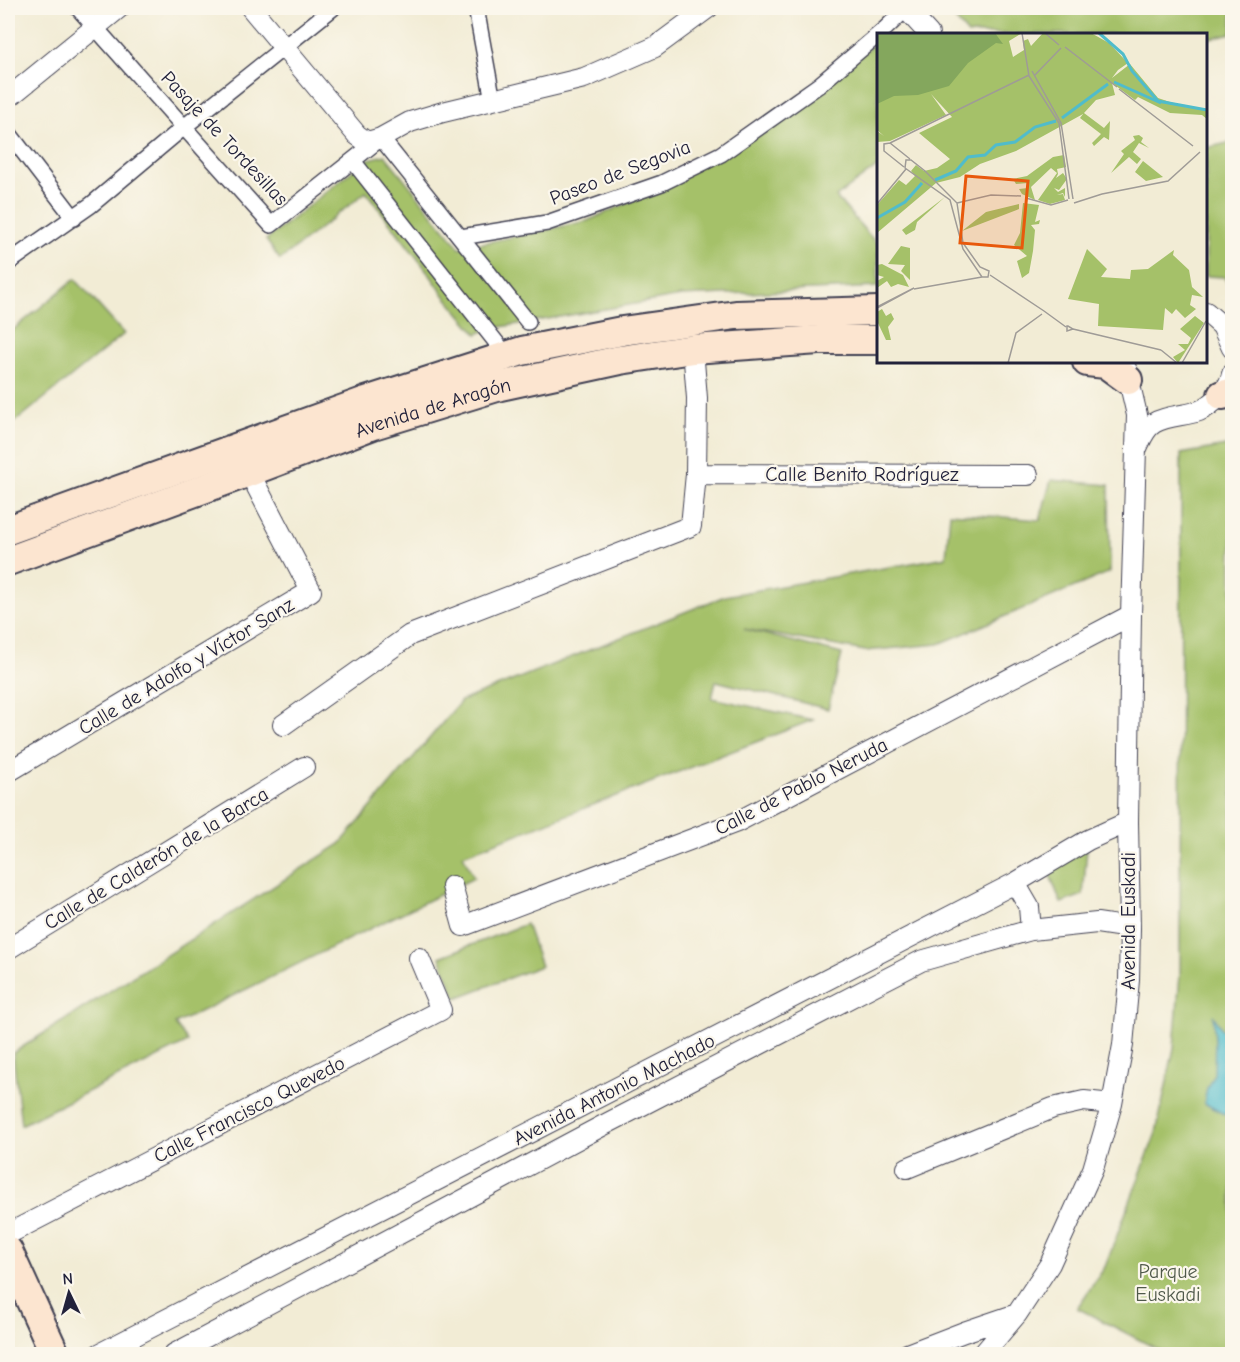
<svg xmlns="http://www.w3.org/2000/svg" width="1240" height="1362" viewBox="0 0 1240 1362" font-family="'Comic Neue',sans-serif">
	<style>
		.green { fill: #a5c169; stroke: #647252; stroke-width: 1.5 }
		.water { fill: #50bccb; stroke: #396f83; stroke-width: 1.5 }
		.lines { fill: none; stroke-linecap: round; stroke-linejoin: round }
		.pedestrian-casing { stroke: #414052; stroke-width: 18 }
		.minor-casing { stroke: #414052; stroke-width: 22 }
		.secondary-casing { stroke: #414052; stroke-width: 32 }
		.pedestrian { stroke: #fff; stroke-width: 15 }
		.minor { stroke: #fff; stroke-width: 20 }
		.secondary { stroke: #fce5d0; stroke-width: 28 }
		.labels { text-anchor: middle; stroke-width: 4.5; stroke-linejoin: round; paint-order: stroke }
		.street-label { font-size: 20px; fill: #22223b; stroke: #fbf7ec }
		.park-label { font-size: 20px; fill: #505a4b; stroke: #fbf7ec }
		.inset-river { fill: none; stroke: #50bccb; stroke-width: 3 }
		.inset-road { fill: none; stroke: #9f9b97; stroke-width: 1.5 }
		.view { fill: #e8590c; fill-opacity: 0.15; stroke: #e8590c; stroke-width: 3 }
		.inset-edge { fill: none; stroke: #22223b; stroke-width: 3 }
	</style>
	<rect width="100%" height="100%" fill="#fbf7ec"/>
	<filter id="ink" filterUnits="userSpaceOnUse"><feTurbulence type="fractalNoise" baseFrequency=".0167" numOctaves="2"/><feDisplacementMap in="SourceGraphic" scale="12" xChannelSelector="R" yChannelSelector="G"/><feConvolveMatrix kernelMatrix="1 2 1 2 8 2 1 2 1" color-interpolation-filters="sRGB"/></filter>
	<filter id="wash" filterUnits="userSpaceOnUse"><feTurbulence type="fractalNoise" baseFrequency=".008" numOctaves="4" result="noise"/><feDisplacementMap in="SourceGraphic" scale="24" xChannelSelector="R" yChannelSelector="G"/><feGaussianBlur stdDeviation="1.35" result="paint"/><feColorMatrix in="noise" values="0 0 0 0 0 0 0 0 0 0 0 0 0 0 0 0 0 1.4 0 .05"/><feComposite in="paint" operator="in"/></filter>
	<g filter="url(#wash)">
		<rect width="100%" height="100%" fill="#f2ecd5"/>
		<path class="green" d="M 945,8 L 1232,8 L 1232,33 L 1206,39 L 1206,34 L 968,34 Z
			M 878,42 L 878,166 L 836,197 L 878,245 L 878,287 L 681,296 L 489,329 L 477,334 L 444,295 L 428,272 L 366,192 L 280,260 L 266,240 L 366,160 L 385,155 L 460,248 L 587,221 L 669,185 Z
			M 1232,142 L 1232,290 L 1224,277 L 1206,276 L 1206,148 Z
			M 75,279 L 124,334 L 10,426 L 8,423 L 8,334 Z
			M 1232,445 L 1232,1354 L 1167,1354 L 1077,1308 L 1105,1267 L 1156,1133 L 1174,1048 L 1180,974 L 1181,454 Z
			M 1051,480 L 1109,485 L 1110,572 L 939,644 L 865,651 L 744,629 L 842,654 L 828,709 L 716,681 L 712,698 L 813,720 L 463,855 L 474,878 L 175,1024 L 188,1042 L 21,1125 L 13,1053 L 340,844 L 461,701 L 725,596 L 946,557 L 950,513 L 1040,520 Z
			M 1087,849 L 1083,895 L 1061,903 L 1048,870 Z
			M 526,924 L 541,966 L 456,998 L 440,957 Z"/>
		<path class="water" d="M 1213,1015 L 1232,1046 L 1232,1107 L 1227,1116 L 1204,1103 L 1207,1088 L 1214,1074 L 1215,1040 Z"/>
	</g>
	<g filter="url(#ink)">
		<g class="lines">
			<g class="pedestrian-casing">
				<path id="pedestrian" d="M 78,8 L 271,225 L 381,138 L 528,322
					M 476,8 L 493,101
					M 8,132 L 74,218
					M 353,161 L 507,356
					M 461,237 L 547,223 L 662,183 L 721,154 L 819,85 L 886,28 L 907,8
					M 8,263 L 91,205 L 184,127 L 333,8"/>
			</g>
			<g class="minor-casing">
				<path id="minor" d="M 251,8 L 357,135 L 367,142 L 381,138 L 410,122 L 443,112 L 584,78 L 655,47 L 708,8
					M 905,8 L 929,34
					M 8,98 L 119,8
					M 1206,312 L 1222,326 L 1232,348
					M 1136,450 C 1141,440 1144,429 1154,423 C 1167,415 1185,416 1199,411 C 1213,405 1230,388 1232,374
					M 696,474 L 1028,475
					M 283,725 L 410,635 L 691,526 L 696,474 L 697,398 L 693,349
					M 8,772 L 311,591 L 249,472
					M 1015,883 L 1029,907 L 1031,930
					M 452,886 L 463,926 L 737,822 L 1131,615
					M 8,949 L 304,767
					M 907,1168 L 1053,1108 L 1084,1101 L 1112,1104
					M 8,1234 L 441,1010 L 419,958
					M 99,1354 L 1015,883 L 1088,840 L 1128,822
					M 174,1354 L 602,1126 L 921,961 L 1031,930 L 1097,923 L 1130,928
					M 907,1354 L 964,1332 L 1017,1314
					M 983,1354 L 1017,1314 L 1050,1264 L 1093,1169 L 1112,1104 L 1123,1045 L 1129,980 L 1130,928 L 1128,822 L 1131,615 L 1137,415 L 1126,368"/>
			</g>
			<g class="secondary-casing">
				<g id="secondary">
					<path d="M 1087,362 L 1106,364 L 1128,380"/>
					<path d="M 1222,395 L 1232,393"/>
					<path d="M 8,530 L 366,401 L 522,351 L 622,331 L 736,315 L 878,311"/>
					<path id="s1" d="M 8,561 L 249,472 L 373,425 L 500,386 L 620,360 L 693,349 L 819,340 L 878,340"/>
					<path d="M 8,1251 L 55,1354"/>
				</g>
			</g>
			<use href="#pedestrian" class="pedestrian"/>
			<use href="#minor" class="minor"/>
			<use href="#secondary" class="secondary"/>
		</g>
	</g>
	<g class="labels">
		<g class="street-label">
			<text transform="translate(225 138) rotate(47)" y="7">Pasaje de Tordesillas</text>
			<text transform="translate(620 172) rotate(-21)" y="7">Paseo de Segovia</text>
			<text dy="7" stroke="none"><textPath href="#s1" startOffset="452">Avenida de Aragón</textPath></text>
			<text x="862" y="481">Calle Benito Rodríguez</text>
			<text transform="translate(186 666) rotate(-31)" y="7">Calle de Adolfo y Víctor Sanz</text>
			<text transform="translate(801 786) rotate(-27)" y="7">Calle de Pablo Neruda</text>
			<text transform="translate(156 858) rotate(-31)" y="7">Calle de Calderón de la Barca</text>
			<text transform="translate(1128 921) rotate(-90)" y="7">Avenida Euskadi</text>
			<text transform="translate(614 1089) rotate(-27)" y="7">Avenida Antonio Machado</text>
			<text transform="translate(249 1109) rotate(-27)" y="7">Calle Francisco Quevedo</text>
		</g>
		<g class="park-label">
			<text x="1168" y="1278">Parque<tspan x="1168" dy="23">Euskadi</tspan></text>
		</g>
	</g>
	<g transform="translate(877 33)">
		<rect width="330" height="330" fill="#f2ecd5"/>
		<path d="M 0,0 L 145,0 L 132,8 L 136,24 L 147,17 L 146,8 L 151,6 L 154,13 L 166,0 L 214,0 L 232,10 L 251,30 L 241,37 L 235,45 L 253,31 L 281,65 L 308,74 L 330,76 L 330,86 L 325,82 L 293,80 L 261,64 L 258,67 L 235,50 L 238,62 L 219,67 L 207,80 L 227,95 L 233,88 L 232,107 L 227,104 L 217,113 L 215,110 L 224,101 L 203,85 L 206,81 L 139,118 L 103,131 L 83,144 L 59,150 L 0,200 L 0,172 L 22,147 L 29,152 L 38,143 L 34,138 L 39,132 L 47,138 L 60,135 L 73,126 L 42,100 L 75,84 L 54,61 L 69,82 L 13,108 L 0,109 L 0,98 L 7,103 L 0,97 ZM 262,102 L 266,105 L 264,109 L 272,115 L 262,110 L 256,119 L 264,126 L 260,131 L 252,124 L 234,140 L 247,121 L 244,118 L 258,107 L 256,103 ZM 187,122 L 189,134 L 180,136 L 181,141 L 179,145 L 186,140 L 190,146 L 182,157 L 177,155 L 181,159 L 188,155 L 188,164 L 186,160 L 180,162 L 186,161 L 188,167 L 173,171 L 161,167 L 180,140 L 174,135 L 154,154 L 158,167 L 145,161 L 142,156 L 151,155 L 151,150 L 139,151 L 136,146 L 150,143 L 176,124 ZM 266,128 L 286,144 L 269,148 L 258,139 ZM 68,164 L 40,189 L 38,197 L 29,202 L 25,197 ZM 146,170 L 162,172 L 158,189 L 163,187 L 162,191 L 154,192 L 158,197 L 156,218 L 152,240 L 145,245 L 140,228 L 150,223 L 137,212 L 143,200 ZM 142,171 L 142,176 L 85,198 L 109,179 ZM 24,213 L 33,215 L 33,247 L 24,238 L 28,232 L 11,231 ZM 210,216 L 230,236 L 224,244 L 253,246 L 254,237 L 271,236 L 297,217 L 296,222 L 312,237 L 315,254 L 326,264 L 315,262 L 313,272 L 319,276 L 308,285 L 299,276 L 295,281 L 288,275 L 286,297 L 221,293 L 222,271 L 191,266 ZM 5,231 L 26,242 L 32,254 L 21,251 L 14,254 L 10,248 L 0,255 L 0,248 L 7,244 L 0,242 L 0,232 ZM 5,276 L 9,283 L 14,280 L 17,286 L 11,294 L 14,307 L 9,307 L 0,288 L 0,279 ZM 318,283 L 327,290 L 301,330 L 296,324 L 308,317 L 301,311 L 311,311 L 314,305 L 303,296 Z" fill="#a5c169"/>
		<path d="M 0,0 L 118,0 L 126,11 L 119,10 L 91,30 L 72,53 L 41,62 L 17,63 L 0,71 Z" fill="#84a75d"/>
		<path class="inset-river" d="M 222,0 L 246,21 L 255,38 L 281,68 L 330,77M 237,49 L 284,70M 185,85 L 231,51M 58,147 L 79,138 L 91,124 L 108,122 L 119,112 L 138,109 L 158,94 L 179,88M 0,185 L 28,169 L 45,150"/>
		<path class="inset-road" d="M 145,0 L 152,43 L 182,90 L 192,166M 168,0 L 182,12M 188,14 L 240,54M 155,38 L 184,90 L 196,166M 158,42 L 184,15M 242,56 L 316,113M 13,110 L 152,42M 29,127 L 34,127 L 48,138 L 80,170 L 86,210 L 103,234 L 112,238 L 111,244 L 105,244 L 86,216 L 73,167 L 28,135 ZM 27,134 L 7,118 L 7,111 L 13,110 L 33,126M 149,165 L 174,172 L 191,167M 80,170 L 114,162 L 144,163M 197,170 L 225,161 L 291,148 L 323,119M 0,171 L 29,136M 113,242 L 167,278M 37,256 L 105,244M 0,274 L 37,255 L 0,275M 167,278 L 189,294M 190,293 L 191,293 L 196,296 L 190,298 ZM 196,296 L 284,317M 284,317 L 300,330M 131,330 L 139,300 L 165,281M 305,330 L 329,288"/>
		<path class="view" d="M 89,143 L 151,148 L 145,215 L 83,210 Z"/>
		<rect width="330" height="330" class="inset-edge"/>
	</g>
	<rect width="1240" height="1362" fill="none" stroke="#fbf7ec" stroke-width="30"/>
	<g transform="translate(69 1293) rotate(355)" stroke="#fbf7ec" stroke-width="4.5" paint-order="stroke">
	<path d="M0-4.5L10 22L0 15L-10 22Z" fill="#22223b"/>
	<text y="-9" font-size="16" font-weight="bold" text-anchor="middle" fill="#22223b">N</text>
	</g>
</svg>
